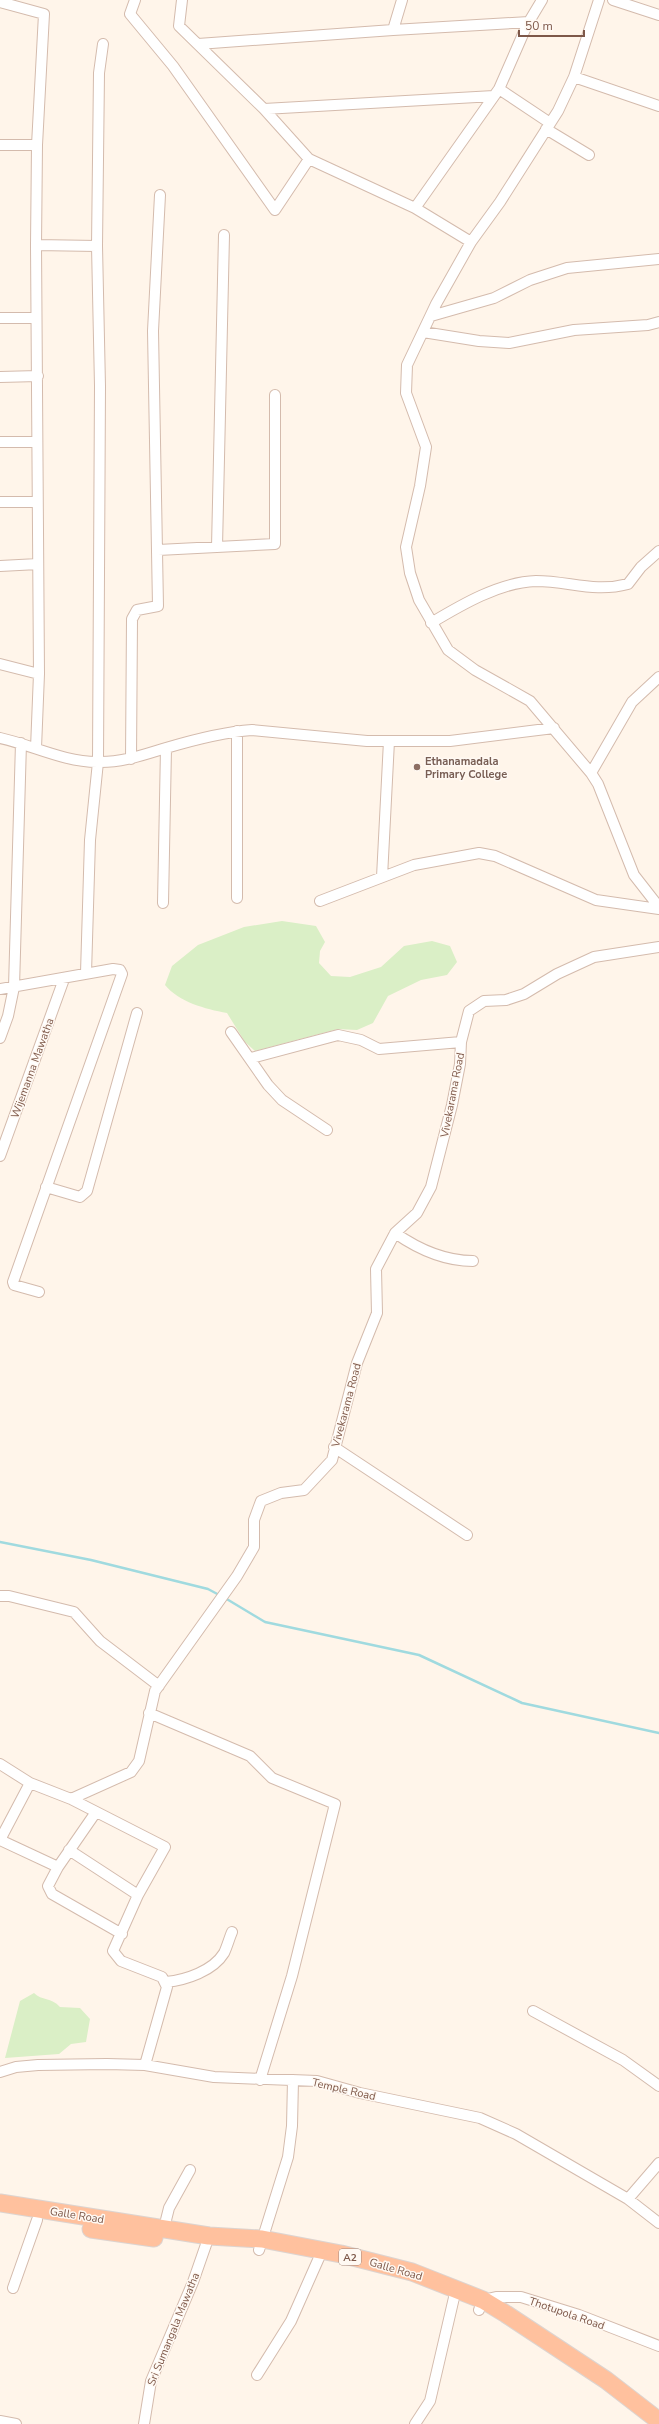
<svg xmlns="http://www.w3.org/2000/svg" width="659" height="2424" viewBox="0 0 659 2424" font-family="'Nunito Sans',sans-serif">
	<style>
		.green { fill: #daefc6 }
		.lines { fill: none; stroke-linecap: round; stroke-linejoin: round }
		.stream { stroke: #a0dadf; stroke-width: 2.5 }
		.minor-casing { stroke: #d4bbad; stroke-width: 12 }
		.trunk-casing { stroke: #ddd4d0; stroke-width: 19 }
		.minor { stroke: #fff; stroke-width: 10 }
		.trunk { stroke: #ffc19e; stroke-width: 17 }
		.education-dot { fill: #8d6e63; stroke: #fff9f3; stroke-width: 1.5 }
		.labels { text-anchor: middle; stroke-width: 3; stroke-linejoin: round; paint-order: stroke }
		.shield { fill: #fff9f3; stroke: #a5887c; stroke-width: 1 }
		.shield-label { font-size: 10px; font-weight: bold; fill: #7e5849 }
		.education-label { font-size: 11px; font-weight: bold; fill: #785e54; stroke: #fff9f3; text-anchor: start }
		.street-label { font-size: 11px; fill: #7e5849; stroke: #fff9f3 }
	</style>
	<rect width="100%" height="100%" fill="#fff5ea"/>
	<path class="green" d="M 282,921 L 316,926 L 325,942 L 320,951 L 319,963 L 331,976 L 350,977 L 381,967 L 404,946 L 432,941 L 450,946 L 457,962 L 447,975 L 421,980 L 388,996 L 373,1023 L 357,1030 L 338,1029 L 255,1051 L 245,1042 L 227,1013 C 205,1009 179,1002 165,985 L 172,966 L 198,945 L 244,927 Z
		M 34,1993 C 42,2001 51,1997 60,2007 L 80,2008 L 90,2019 L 86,2042 L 71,2044 L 59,2054 L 5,2058 L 20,2001 Z"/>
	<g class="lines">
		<path class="stream" d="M 0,1542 L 91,1560 L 208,1589 L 221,1596
			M 225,1598 L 265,1622 L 419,1655 L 522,1703 L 659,1733"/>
		<g class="minor-casing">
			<path id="minor" d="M 135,0 L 130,14 L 173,66 L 275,210 L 309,159
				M 182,0 L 179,26 L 264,109 L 309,159 L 415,208 L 499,89 L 527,25 L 542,0
				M 402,0 L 393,30 L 529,22
				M 599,0 L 574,77 L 558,111 L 500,202 L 471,242 L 436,304 L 407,365 L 406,393 L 426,447 L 420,486 L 406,547 L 410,573 L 419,600 L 448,650 L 475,670 L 530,701 L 591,773 L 598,784 L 634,875 L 659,907
				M 613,0 L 659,15
				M 0,2 L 44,14 L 37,145 L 36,245 L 39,674 L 36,748
				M 198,44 L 393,30
				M 574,77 L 659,106
				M 499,89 L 550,123
				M 264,109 L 494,96
				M 546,129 L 589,155
				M 0,145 L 37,145
				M 415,208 L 471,242
				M 36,245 L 97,246
				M 431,316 L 494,298 L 530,280 L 567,268 L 659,259
				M 0,318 L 36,318
				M 423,332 L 479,341 L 509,343 L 574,330 L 648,325 L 659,322
				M 0,377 L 38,376
				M 0,442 L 36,442
				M 0,502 L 37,502
				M 217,547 L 224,235
				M 158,550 L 275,544 L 275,395
				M 0,566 L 38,564
				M 431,623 C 461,605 500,582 536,581 C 569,581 594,593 628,584 L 641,567 L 659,551
				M 0,664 L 39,674
				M 237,731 L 237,898
				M 0,738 C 32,745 64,762 97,762 C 121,763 143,755 166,748 C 193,740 223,732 252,730 L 367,741 L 450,741 L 554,728
				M 131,759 L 132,619 L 137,610 L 158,606 L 153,331 L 160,195
				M 591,773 L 632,702 L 659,677
				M 382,877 L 389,741
				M 320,901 L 414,865 L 479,853 L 495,856 L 596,900 L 659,909
				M 163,903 L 166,748
				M 86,973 L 90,840 L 98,762 L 100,386 L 97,246 L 99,73 L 103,44
				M 0,989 L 113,969 L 120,970 L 122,974 L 13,1282 L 14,1285 L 39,1292
				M 231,1032 L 268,1085 L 282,1100 L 327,1130
				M 0,1038 L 8,1016 L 14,987 L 21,743
				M 251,1058 L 338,1035 L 361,1040 L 379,1049 L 461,1042
				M 0,1156 L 64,979
				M 46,1187 L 80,1197 L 87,1191 L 137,1013
				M 395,1233 C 418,1249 443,1261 473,1261
				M 334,1447 L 467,1535
				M 0,1596 L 9,1596 L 74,1612 L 100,1641 L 159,1686
				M 149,1713 L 250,1756 L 272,1778 L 335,1804 L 292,1976 L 260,2080
				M 0,1764 L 30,1783
				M 71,1799 L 165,1847 L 138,1895 L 113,1951 L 121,1961 L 162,1977 L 167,1987 L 145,2065
				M 0,1840 L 30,1783 L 71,1799 L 131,1772 L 139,1761 L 155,1691 L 237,1576 L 254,1547 L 254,1520 L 261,1501 L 281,1493 L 304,1490 L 332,1460 L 357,1363 L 377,1313 L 376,1269 L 395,1233 L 417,1213 L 431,1187 L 452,1105 L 460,1064 L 461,1042 L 469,1011 L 484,1001 L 506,1000 L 524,994 L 557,974 L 594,957 L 659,947
				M 0,1840 L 58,1867 L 48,1886 L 52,1894 L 122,1934
				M 69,1850 L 138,1895
				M 58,1867 L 96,1812
				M 166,1982 C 186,1980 213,1971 224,1953 C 227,1947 229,1939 232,1932
				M 533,2011 L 623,2060 L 659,2086
				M 0,2072 L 16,2067 L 38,2065 L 107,2064 L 145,2065 L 214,2077 L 317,2081 L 360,2093 L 480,2118 L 516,2134 L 628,2199 L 659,2223
				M 628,2199 L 659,2163
				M 164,2228 L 169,2208 L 190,2170
				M 259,2250 L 288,2157 L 292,2126 L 293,2080
				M 13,2288 L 37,2220
				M 479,2310 L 483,2300 L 496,2297 L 521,2297 L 579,2315 L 659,2346
				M 257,2375 L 291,2321 L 322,2251
				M 0,2421 L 16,2424
				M 144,2424 L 151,2381 L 193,2282 L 209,2236
				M 415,2424 L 430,2401 L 456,2289"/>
		</g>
		<g class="trunk-casing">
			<path id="trunk" d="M 0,2203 L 209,2236 L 262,2239 L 341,2254 L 412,2272 L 483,2300 L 506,2314 L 606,2380 L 659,2421
				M 91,2229 L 154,2238"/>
		</g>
		<use href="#minor" class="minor"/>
		<use href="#trunk" class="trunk"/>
	</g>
	<circle class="education-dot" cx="417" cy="767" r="4"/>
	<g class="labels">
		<rect class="shield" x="339" y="2249" width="22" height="16" rx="3"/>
		<g class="shield-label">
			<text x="350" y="2261">A2</text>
		</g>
		<g class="education-label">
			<text x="425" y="765">Ethanamadala<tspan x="425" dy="13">Primary College</tspan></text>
		</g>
		<g class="street-label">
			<text transform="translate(32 1068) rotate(-70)" y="4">Wijemanna Mawatha</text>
			<text transform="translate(452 1095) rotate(-79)" y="4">Vivekarama Road</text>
			<text transform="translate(346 1405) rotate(-75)" y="4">Vivekarama Road</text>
			<text transform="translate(344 2089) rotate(13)" y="4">Temple Road</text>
			<text transform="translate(77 2215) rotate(9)" y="4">Galle Road</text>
			<text transform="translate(396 2269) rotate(16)" y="4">Galle Road</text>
			<text transform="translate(567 2313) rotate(19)" y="4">Thotupola Road</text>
			<text transform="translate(173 2329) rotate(-68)" y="4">Sri Sumangala Mawatha</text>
		</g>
	</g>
	<path d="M519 30v6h65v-6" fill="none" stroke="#7e5849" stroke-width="2"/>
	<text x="525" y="30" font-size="12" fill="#7e5849" stroke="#fff9f3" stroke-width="3" paint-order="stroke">50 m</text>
</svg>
